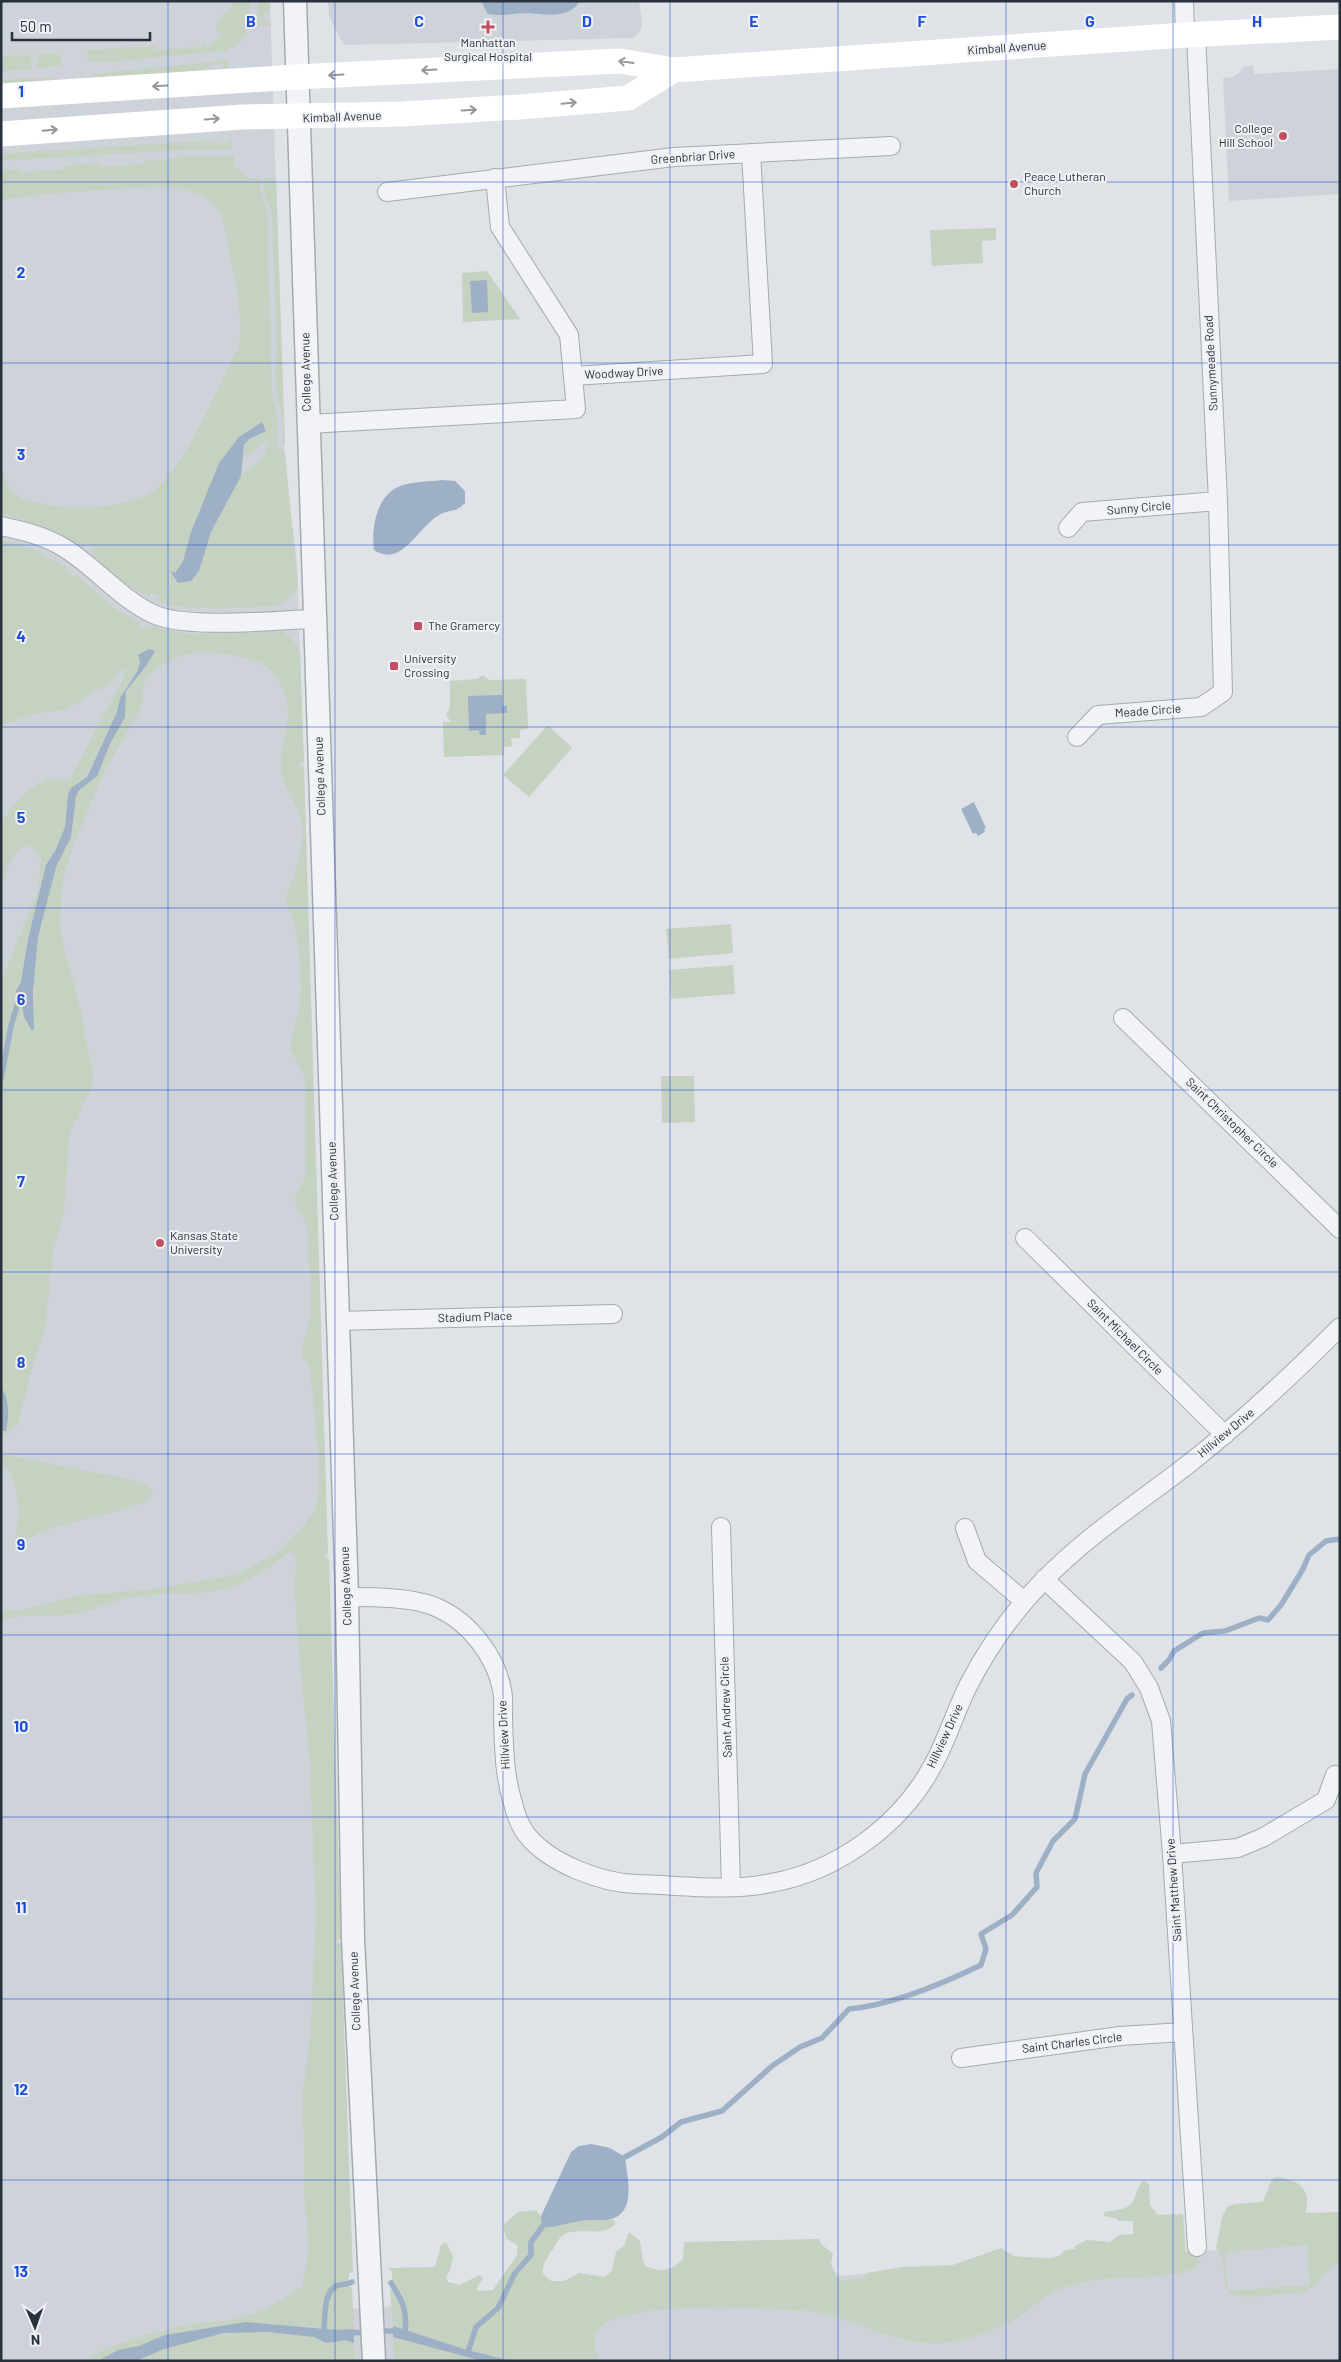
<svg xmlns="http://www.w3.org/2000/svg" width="1341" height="2362" viewBox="0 0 1341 2362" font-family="Barlow,sans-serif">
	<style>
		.built { fill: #ced2d9 }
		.green { fill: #c5d1c1; fill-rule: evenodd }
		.water { fill: #9db0c5 }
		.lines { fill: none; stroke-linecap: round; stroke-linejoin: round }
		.stream { stroke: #9db0c5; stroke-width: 5.5 }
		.minor-casing { stroke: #a5aab1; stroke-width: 20 }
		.tertiary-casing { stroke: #a5aab1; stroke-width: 25 }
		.minor { stroke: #f2f3f6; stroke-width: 18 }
		.tertiary { stroke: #f2f3f6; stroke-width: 22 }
		.secondary { stroke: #fff; stroke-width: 25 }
		.oneway { stroke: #94989e }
		.grid { fill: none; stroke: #1d4ed8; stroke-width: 1; stroke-opacity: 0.55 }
		.poi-dot { fill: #c34e60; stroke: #eff1f5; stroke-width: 2 }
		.labels { text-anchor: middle; stroke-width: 4; stroke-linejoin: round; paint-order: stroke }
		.poi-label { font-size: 12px; fill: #29313d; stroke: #eff1f5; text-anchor: start }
		.street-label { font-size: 12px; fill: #29313d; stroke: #eff1f5 }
		.grid-label { font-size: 16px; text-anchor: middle; font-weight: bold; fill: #1d4ed8; stroke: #eff1f5; stroke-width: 4; stroke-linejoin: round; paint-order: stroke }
	</style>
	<rect width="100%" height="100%" fill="#dfe3e7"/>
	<path class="built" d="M 1,1 L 270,1 L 285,467 L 297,564 L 300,652 L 350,2309 L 1340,2242 L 1340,2361 L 1,2361 Z
		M 328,1 L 639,1 L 642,23 L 640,32 L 633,38 L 344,45 L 329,17 Z
		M 1253,65 L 1254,74 L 1340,69 L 1340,194 L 1229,201 L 1223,78 L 1232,77 L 1238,74 L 1243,67 Z"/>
	<path class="green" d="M 233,1 L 250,1 L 249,27 L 245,27 L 247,34 L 234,48 L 229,48 L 229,50 L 111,62 L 88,62 L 87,50 L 156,46 L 156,50 L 202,47 L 203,43 L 208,47 L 221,35 L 216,29 L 218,21 L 233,4 Z
		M 258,1 L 270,1 L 269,13 L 264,14 L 264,23 L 270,23 L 271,26 L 257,26 Z
		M 57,53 L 62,60 L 61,66 L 37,68 L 38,54 Z
		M 29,55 L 32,69 L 1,71 L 1,56 Z
		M 228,60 L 228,68 L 224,68 L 223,64 L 209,65 L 209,69 L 206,71 L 98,77 L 94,74 Z
		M 56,77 L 52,81 L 46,83 L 1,87 L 1,80 Z
		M 232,139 L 232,149 L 180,150 L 1,161 L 1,154 L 199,141 L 214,141 L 214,144 L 228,143 L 228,140 Z
		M 178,156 L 234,156 L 234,166 L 248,178 L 260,179 L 260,190 L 267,211 L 272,395 L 278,420 L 278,448 L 280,450 L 285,452 L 298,585 L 288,600 L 275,606 C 252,607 176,612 158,601 L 160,596 L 152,593 L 149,597 C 126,587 109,570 90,553 L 94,548 L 88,544 L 83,548 L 52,530 L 1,513 L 1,440 C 2,458 0,479 13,493 C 19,499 30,501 38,503 C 70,511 132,510 158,487 C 190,458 218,386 239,346 C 243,315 237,286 230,256 C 227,240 226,222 216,208 C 193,176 125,190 92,191 C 78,191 10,196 1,202 L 1,170 L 18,169 L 19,173 L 64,169 L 64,166 L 98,163 L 99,167 L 144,164 L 144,161 L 178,158 ZM 262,423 L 265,431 C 250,440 246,438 243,456 L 254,452 L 265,441 L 268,443 C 267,463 249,466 240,478 C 220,505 208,539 199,571 L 175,581 L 171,572 L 175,574 L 183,561 L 191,532 L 219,463 L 239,437 Z
		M 263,178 L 276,178 L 285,443 L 283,444 L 283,419 L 277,396 L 275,375 L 277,347 L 272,215 L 264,190 Z
		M 996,228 L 996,240 L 982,241 L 983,263 L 932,266 L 930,230 Z
		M 487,271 L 520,319 L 463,322 L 462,273 Z
		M 1,540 C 25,544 46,556 67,568 L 65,572 L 73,577 L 75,574 L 118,611 L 140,622 L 138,626 L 146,629 L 147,626 L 191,634 L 284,632 L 295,643 L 300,652 L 304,762 L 299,763 L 299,767 L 304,767 L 328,1553 L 324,1553 L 325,1559 L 329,1559 L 341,1939 L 336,1939 L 336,1943 L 341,1943 L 353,2272 L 349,2273 L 348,2284 L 336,2286 L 336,2288 L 352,2287 L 354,2329 L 337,2330 L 306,2326 L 289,2327 L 270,2323 L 232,2324 L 165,2335 L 139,2346 L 118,2350 L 98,2361 L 85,2361 C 112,2342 168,2328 201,2323 C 214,2321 228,2322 240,2318 C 262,2313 283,2300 301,2287 L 306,2269 L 308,2247 L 307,2221 L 304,2197 L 304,2139 L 302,2101 L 311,2027 L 316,1915 L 310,1762 L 297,1631 L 295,1589 L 296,1557 L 289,1552 C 270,1567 244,1586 219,1590 C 193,1595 166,1593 139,1596 C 112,1599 94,1613 66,1615 C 44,1617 23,1614 1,1619 L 1,1610 L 24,1610 L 75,1596 L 147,1590 L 236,1575 L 279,1552 L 305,1525 L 310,1515 L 315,1510 L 319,1494 L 319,1464 L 311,1376 L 309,1366 L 303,1357 L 303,1344 L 310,1319 L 311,1300 L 307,1229 L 304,1217 L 297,1209 L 295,1196 L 306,1176 L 305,1077 L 290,1049 C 293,1028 302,1008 301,986 C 301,965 298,943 294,922 C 292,915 287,908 287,901 C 286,890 291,885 294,876 C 299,861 304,840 302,823 C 299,804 281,785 281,767 C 280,750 286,735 288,719 C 290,704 281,680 271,670 C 258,656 212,651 194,653 C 175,656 145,669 142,691 C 141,697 144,700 142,706 L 104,772 L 73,846 L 62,883 L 60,925 L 63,944 L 82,1015 L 84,1035 L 93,1070 L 92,1087 L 69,1135 L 64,1211 L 53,1252 L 45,1328 L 35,1357 L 18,1423 L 6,1435 L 1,1434 L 1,1431 L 6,1431 C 9,1417 10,1399 1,1387 L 1,981 L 38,892 L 41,859 L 35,850 L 27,846 C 10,852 7,871 1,887 L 1,823 C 13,806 27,787 47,780 C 54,778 62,781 70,779 L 124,677 L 125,670 L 119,670 L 109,685 L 95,691 L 79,702 L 62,710 L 34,714 L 1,726 ZM 151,650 L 154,652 C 151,656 149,661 146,666 C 137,680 122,688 126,707 L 97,776 L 79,790 L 76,796 L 71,837 L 56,867 L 38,937 L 34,978 L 34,1028 L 22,1009 L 20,993 L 15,991 L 21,982 L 28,939 L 46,865 L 56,849 L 65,827 L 66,808 L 77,783 L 86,777 L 117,712 L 120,698 L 127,686 L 138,670 L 140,661 Z
		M 483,675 L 489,680 L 526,679 L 528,729 L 520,730 L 520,738 L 511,738 L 512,746 L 504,747 L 504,755 L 444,757 L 443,722 L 451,722 L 446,715 L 450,707 L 450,681 L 477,679 Z
		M 548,725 L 572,748 L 529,797 L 503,775 Z
		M 731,924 L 733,953 L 669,959 L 666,929 Z
		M 733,965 L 735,994 L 671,999 L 669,970 Z
		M 661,1076 L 694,1076 L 695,1122 L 662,1123 Z
		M 1,1454 L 129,1479 L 147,1485 L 153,1493 L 151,1498 L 143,1503 C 100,1519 53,1520 14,1547 C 19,1519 23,1493 7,1468 L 1,1467 Z
		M 1277,2177 C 1290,2179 1302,2182 1307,2196 C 1308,2200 1306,2208 1306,2213 L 1340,2212 L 1340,2261 L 1325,2273 L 1316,2285 L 1305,2292 L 1248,2297 L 1230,2295 C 1220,2283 1229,2264 1216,2248 L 1222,2217 L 1227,2207 L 1234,2204 L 1263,2202 L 1272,2179 ZM 1307,2245 L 1310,2285 L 1228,2291 L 1225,2252 Z
		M 1144,2180 L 1149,2184 L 1150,2205 L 1158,2215 L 1183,2214 L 1186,2252 L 1202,2251 L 1195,2269 C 1165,2279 1133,2276 1102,2279 C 1089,2280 1074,2285 1061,2289 C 1044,2295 1029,2311 1014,2320 C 992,2332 967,2340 942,2343 C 900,2346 860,2322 821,2313 C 812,2311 801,2311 791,2310 C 747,2307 645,2303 607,2322 C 592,2330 591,2349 600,2361 L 511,2361 L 464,2349 L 393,2326 L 390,2289 L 399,2293 L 392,2283 L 392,2271 L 389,2271 L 389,2268 L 435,2267 L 441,2245 L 446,2242 L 453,2256 L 450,2271 L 446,2277 L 448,2282 L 460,2285 L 479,2275 L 483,2278 L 477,2288 L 478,2291 L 493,2290 L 517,2255 L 518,2246 L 506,2238 L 503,2225 L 518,2212 L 536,2210 L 541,2216 L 542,2226 C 549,2228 554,2224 562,2223 C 577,2221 600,2216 614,2220 L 615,2224 C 602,2239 577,2225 562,2236 C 558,2239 556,2245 553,2249 C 547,2257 542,2264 543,2274 L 551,2281 L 564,2281 L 579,2273 L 605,2277 L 612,2270 L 616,2252 L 624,2246 L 629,2232 L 640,2241 L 643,2262 L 646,2266 C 660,2273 672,2271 683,2259 L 684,2242 L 819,2239 L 822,2245 L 833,2253 L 831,2264 L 839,2281 L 863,2279 L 867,2273 L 903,2267 L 953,2265 L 1001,2248 L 1014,2256 L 1023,2257 L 1052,2258 L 1059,2256 L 1065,2250 L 1075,2249 L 1075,2246 L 1087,2240 L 1110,2242 L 1119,2235 L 1133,2234 L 1133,2221 L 1118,2221 L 1118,2219 L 1104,2216 L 1104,2212 C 1111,2211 1123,2210 1129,2206 C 1137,2200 1135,2187 1144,2180 Z
		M 255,2331 L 314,2337 L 326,2343 L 346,2340 L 354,2343 L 355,2361 L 136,2361 C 174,2343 213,2334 255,2331 Z
		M 393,2337 L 482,2361 L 394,2361 Z"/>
	<path class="water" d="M 481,1 L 580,1 C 568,20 546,14 528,13 C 514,13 502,17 488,14 Z
		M 487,280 L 488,312 L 472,313 L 470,281 Z
		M 262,422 L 266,431 L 249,439 L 244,445 L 241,476 L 211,532 L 199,571 L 191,581 L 178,583 L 170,571 L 175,573 L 183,561 L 191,532 L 219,463 L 239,437 Z
		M 442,480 L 455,481 L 465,491 L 465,503 C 455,513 452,509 441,514 C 418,525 403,569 374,550 C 371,530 376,497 398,487 C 411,481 428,482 442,480 Z
		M 149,649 L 155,651 L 146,666 L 126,691 L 125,717 L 110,744 L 97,776 L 79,790 L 76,796 L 71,837 L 56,867 L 38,937 L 33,992 L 34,1028 L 32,1031 L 24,1017 L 20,993 L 15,992 L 21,982 L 28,939 L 46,865 L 56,849 L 65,827 L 68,794 L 71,788 L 87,777 L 117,712 L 120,698 L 138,670 L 140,661 L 138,655 Z
		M 502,695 L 503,706 L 507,706 L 507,713 L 486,714 L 486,735 L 480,735 L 479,730 L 469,731 L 468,696 Z
		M 974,802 L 986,828 L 984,829 L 985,832 L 978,836 L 976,833 L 973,834 L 961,809 Z
		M 1,1387 C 10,1400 9,1417 6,1431 L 1,1431 Z
		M 591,2144 L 610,2148 L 625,2157 C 627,2176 637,2212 611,2219 C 601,2221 590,2219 580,2221 C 571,2222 550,2229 542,2227 L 541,2216 L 571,2152 L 579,2146 Z
		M 246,2322 L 337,2330 L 354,2329 L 354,2343 L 346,2340 L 326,2343 L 314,2337 L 268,2332 L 224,2333 L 164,2349 L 136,2361 L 98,2361 L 118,2350 L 139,2346 L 165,2335 Z
		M 393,2326 L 464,2349 L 511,2361 L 482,2361 L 393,2337 Z"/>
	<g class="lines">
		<path class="stream" d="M 1,1079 L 11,1026 L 23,986
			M 1161,1668 L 1169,1660 L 1174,1651 L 1203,1633 L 1225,1631 L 1259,1618 L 1268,1620 L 1281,1605 L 1303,1569 L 1309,1555 L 1326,1541 L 1340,1539
			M 625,2157 L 662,2137 L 681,2122 L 722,2111 L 772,2066 L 800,2047 L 822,2038 L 849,2009 C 892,2005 942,1984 981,1965 L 986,1949 L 981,1934 L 1012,1915 L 1037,1887 L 1036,1873 L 1053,1841 L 1075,1819 L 1085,1774 L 1127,1699 L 1132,1695
			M 391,2283 C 402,2300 408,2311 405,2332
			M 378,2331 L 399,2331
			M 324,2332 C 325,2320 323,2293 336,2286 C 341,2284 347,2285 352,2282
			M 348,2333 L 369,2332
			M 468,2352 L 476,2327 L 498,2308 L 515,2273 L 531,2255 L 531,2242 L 542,2227"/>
		<g class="minor-casing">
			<path id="minor" d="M 1184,1 L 1185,35
				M 387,192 L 674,157 L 891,146
				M 573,376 L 763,364 L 751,153
				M 308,424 L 576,409 L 569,335 L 500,227 L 495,178
				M 1,526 C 24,531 46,536 66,549 C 96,568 119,597 151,613 C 183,630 276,620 314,619
				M 1068,528 L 1082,512 L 1218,501
				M 1077,737 L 1098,715 L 1201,707 L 1223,692 L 1218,501 L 1196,35
				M 1123,1018 L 1340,1229
				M 1025,1238 L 1225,1435
				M 337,1321 L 613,1314
				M 721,1527 L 731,1887
				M 965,1528 L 977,1561 L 1024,1601
				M 1044,1579 L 1133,1662 L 1149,1688 L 1161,1721 L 1172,1854 L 1197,2247
				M 347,1597 C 373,1597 415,1597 438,1608 C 469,1622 496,1656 502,1690 C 504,1699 503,1709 503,1718 C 504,1747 504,1775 513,1803 C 515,1813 521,1828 527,1835 C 549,1863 601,1883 636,1884 C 680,1885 728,1892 771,1883 C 838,1871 901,1825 933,1765 C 947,1740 955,1712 968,1686 C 987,1649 1013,1612 1042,1582 C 1085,1537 1138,1503 1186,1466 C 1241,1423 1291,1376 1340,1327
				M 1172,1854 L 1238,1848 L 1264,1837 L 1326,1800 L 1335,1775
				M 961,2058 L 1120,2036 L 1183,2032"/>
		</g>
		<g class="tertiary-casing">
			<path id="tertiary" d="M 295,1 L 347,1597 L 353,1939 L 374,2361"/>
		</g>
		<use href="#minor" class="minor"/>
		<use href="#tertiary" class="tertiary"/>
		<path class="secondary" d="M 1,96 L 296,77 L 620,61 L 674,70 L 1185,35 L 1340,27
			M 1,134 L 242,117 L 403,114 L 520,107 L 628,98 L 674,70"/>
	</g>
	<defs><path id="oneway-shaft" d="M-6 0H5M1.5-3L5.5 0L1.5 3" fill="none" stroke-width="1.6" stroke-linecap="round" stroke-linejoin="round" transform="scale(1.25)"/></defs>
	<g class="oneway">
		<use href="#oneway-shaft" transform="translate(626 62) rotate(-172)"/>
		<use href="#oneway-shaft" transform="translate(429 70) rotate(177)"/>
		<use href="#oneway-shaft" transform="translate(336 75) rotate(177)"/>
		<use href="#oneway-shaft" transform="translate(160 86) rotate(177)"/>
		<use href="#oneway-shaft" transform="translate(569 103) rotate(-5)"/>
		<use href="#oneway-shaft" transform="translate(469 110) rotate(-3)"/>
		<use href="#oneway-shaft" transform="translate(212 119) rotate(-4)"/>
		<use href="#oneway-shaft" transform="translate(50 130) rotate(-5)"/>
	</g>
	<path class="grid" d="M 168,1 L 168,2361M 335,1 L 335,2361M 503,1 L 503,2361M 670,1 L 670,2361M 838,1 L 838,2361M 1006,1 L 1006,2361M 1173,1 L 1173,2361M 1,182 L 1340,182M 1,363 L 1340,363M 1,545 L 1340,545M 1,727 L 1340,727M 1,908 L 1340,908M 1,1090 L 1340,1090M 1,1272 L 1340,1272M 1,1454 L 1340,1454M 1,1635 L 1340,1635M 1,1817 L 1340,1817M 1,1999 L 1340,1999M 1,2180 L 1340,2180"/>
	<g class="poi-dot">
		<path d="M485.5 19.5h5v5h5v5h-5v5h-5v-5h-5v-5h5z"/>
		<circle cx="1283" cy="136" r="5"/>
		<circle cx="1014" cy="184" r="5"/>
		<rect x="413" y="621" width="10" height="10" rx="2.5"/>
		<rect x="389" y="661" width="10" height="10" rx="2.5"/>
		<circle cx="160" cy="1243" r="5"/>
	</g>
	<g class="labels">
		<g class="poi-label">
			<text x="488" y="47" text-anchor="middle">Manhattan<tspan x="488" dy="14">Surgical Hospital</tspan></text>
			<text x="1273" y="133" text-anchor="end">College<tspan x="1273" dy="14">Hill School</tspan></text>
			<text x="1024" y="181">Peace Lutheran<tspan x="1024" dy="14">Church</tspan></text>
			<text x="428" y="630">The Gramercy</text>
			<text x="404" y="663">University<tspan x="404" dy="14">Crossing</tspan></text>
			<text x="170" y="1240">Kansas State<tspan x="170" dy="14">University</tspan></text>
		</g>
		<g class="street-label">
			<text transform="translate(1007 48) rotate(-4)" y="4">Kimball Avenue</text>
			<text transform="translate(342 117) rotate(-2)" y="4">Kimball Avenue</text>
			<text transform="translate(693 157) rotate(-4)" y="4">Greenbriar Drive</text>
			<text transform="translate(1211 363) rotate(-93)" y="4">Sunnymeade Road</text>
			<text transform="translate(306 372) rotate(-91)" y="4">College Avenue</text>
			<text transform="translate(624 373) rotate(-3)" y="4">Woodway Drive</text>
			<text transform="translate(1139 508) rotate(-5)" y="4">Sunny Circle</text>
			<text transform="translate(1148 711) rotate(-4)" y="4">Meade Circle</text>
			<text transform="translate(320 776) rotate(-92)" y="4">College Avenue</text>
			<text transform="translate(1232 1123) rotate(44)" y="4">Saint Christopher Circle</text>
			<text transform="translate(333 1181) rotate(-92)" y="4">College Avenue</text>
			<text transform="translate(475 1317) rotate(-2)" y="4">Stadium Place</text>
			<text transform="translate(1125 1337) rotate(45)" y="4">Saint Michael Circle</text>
			<text transform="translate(1226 1433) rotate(-40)" y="4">Hillview Drive</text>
			<text transform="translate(346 1586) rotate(-92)" y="4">College Avenue</text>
			<text transform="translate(726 1707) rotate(-92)" y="4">Saint Andrew Circle</text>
			<text transform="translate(504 1735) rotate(-93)" y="4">Hillview Drive</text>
			<text transform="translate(945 1736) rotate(-65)" y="4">Hillview Drive</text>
			<text transform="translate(1174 1890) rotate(-94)" y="4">Saint Matthew Drive</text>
			<text transform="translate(355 1991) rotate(-92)" y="4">College Avenue</text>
			<text transform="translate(1072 2043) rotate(-7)" y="4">Saint Charles Circle</text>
		</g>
	</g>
	<g class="grid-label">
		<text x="251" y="27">B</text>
		<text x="419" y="27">C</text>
		<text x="587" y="27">D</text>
		<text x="754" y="27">E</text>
		<text x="922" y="27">F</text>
		<text x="1090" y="27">G</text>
		<text x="1257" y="27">H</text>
		<text x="21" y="97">1</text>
		<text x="21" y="278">2</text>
		<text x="21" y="460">3</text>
		<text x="21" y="642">4</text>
		<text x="21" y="823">5</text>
		<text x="21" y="1005">6</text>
		<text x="21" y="1187">7</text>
		<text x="21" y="1368">8</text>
		<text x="21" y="1550">9</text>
		<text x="21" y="1732">10</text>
		<text x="21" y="1913">11</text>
		<text x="21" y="2095">12</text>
		<text x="21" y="2277">13</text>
	</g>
	<rect width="1341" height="2362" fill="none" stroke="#29313d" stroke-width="5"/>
	<g transform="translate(35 2327) rotate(178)" stroke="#eff1f5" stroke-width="4" paint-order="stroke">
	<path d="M0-4L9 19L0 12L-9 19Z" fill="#29313d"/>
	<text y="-8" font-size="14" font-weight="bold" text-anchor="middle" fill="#29313d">N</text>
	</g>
	<path d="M12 32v8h138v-8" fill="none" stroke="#29313d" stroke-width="2.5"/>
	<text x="20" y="32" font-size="15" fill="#29313d" stroke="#eff1f5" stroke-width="4" paint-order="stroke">50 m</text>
</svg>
